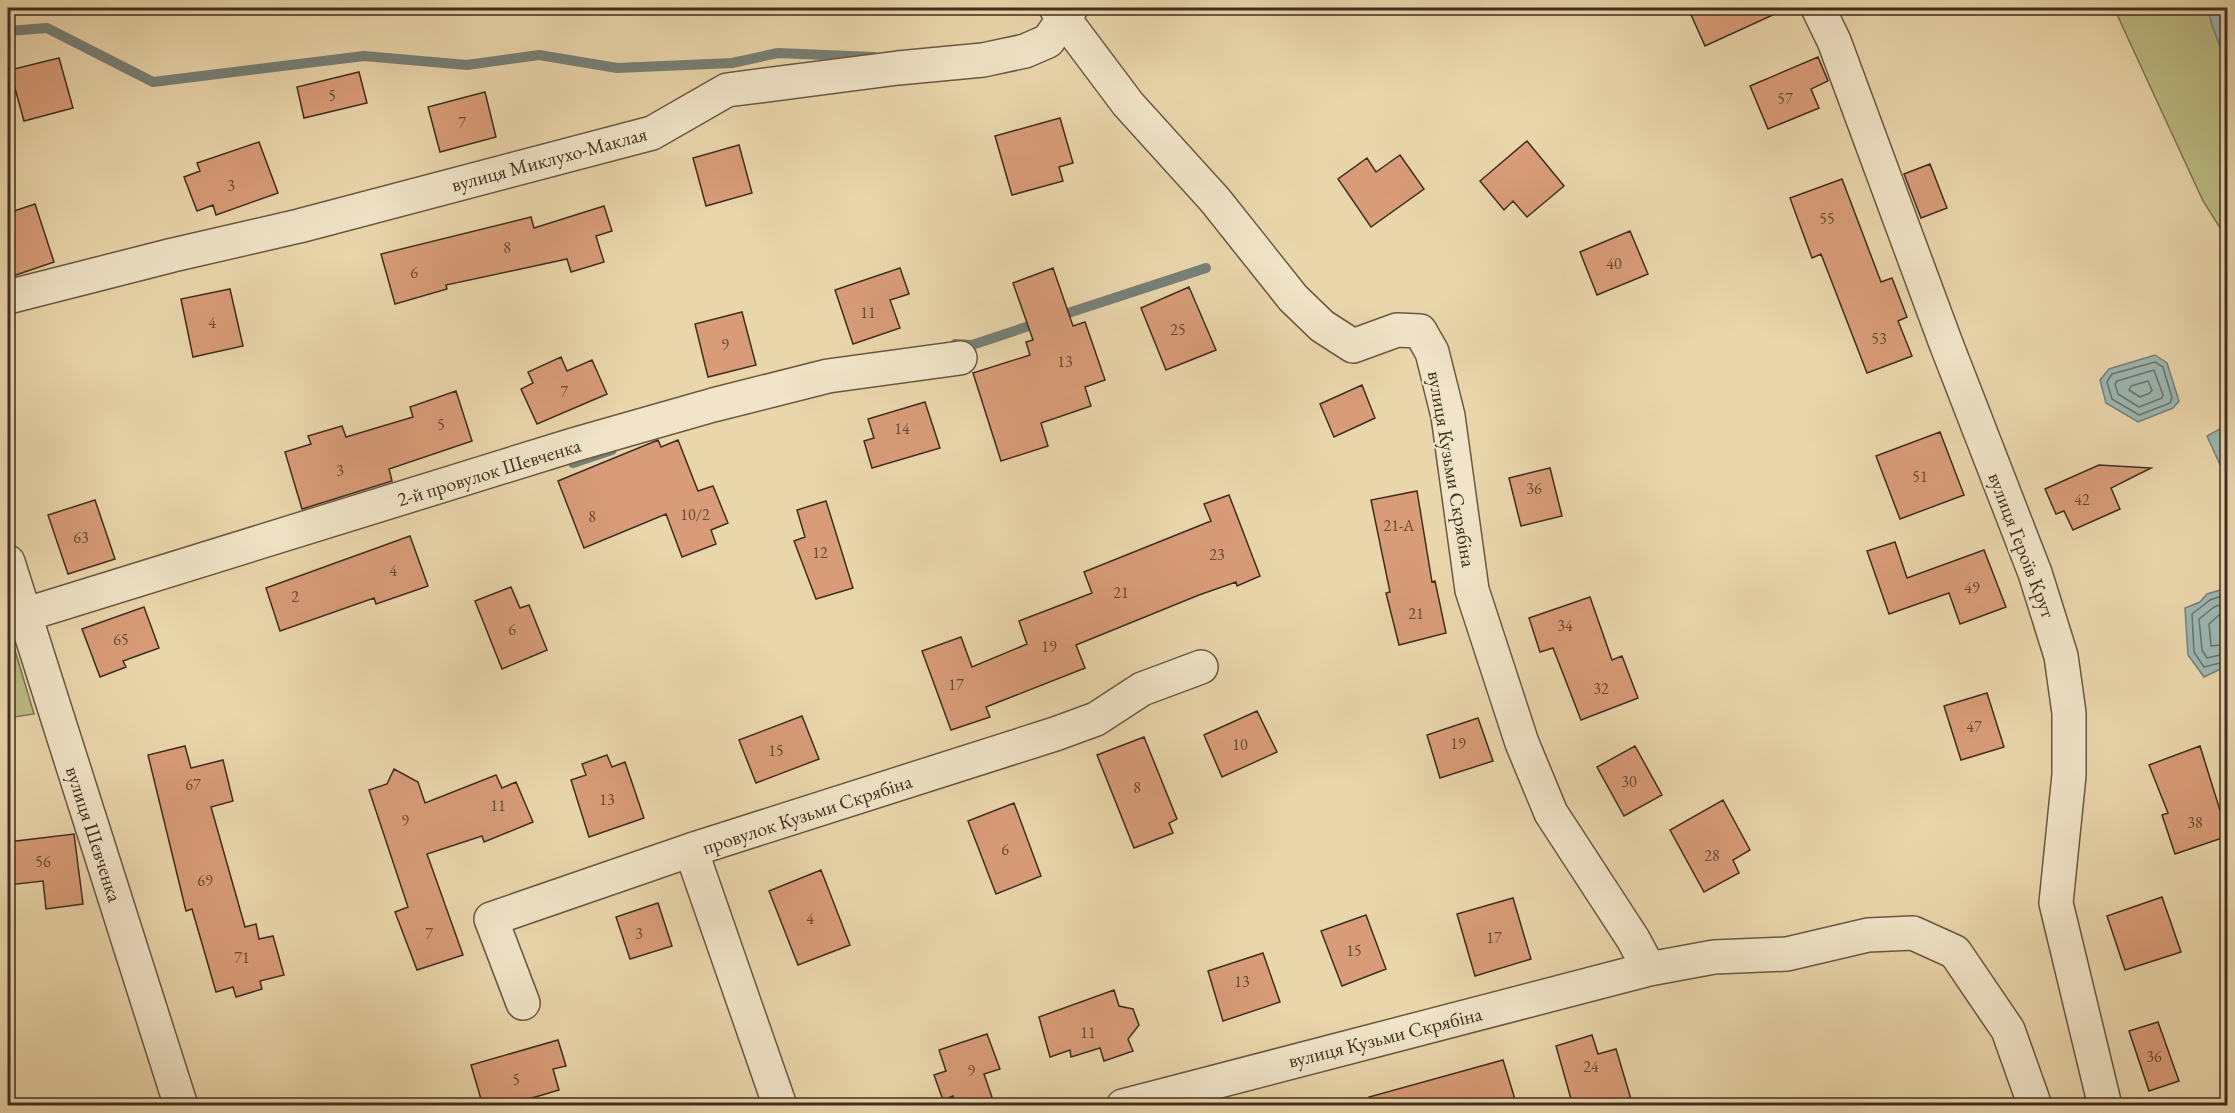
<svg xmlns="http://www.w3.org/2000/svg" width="2235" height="1113" viewBox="0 0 2235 1113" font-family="'EB Garamond',serif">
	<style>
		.green { fill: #bcbc85; stroke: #7e7552; stroke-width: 1.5 }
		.water { fill: #9bb7b3; stroke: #778077; stroke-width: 1.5 }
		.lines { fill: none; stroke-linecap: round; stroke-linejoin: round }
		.shore { stroke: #6e7268; stroke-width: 1.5 }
		.stream { stroke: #778077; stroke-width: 10 }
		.building { fill: #d89c78; stroke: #402e1e; stroke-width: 1.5 }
		.minor-casing { stroke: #6a5841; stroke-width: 36 }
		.minor { stroke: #f1e4c8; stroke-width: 33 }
		.labels { text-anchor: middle; stroke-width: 4.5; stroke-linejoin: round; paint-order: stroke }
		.number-label { font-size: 16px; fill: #664a34 }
		.street-label { font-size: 20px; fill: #402e1e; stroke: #f1e4c8 }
	</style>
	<rect width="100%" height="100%" fill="#ead6ab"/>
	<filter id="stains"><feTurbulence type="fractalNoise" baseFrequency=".00333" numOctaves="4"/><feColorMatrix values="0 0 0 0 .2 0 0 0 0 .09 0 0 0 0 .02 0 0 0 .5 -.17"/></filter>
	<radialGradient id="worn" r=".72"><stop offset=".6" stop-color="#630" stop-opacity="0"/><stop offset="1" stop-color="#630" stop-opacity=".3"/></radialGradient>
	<path class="green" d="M 2114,8 L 2227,8 L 2227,239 L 2203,201 Z
		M 8,627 L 34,714 L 8,718 L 8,700 L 10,699 L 8,690 Z"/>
	<path class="water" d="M 2208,8 L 2227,8 L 2227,65 L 2212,25 Z
		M 2155,355 L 2167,363 L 2179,401 L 2173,408 L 2138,422 L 2106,403 L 2100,380 L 2109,369 Z
		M 2227,425 L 2227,480 L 2207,436 Z
		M 2227,588 L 2227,666 L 2204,677 L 2188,655 L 2185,608 L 2200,602 L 2207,594 Z"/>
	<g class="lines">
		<path class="shore" d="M 2155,362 L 2163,367 L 2172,398 L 2170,403 L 2139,415 L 2112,399 L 2107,382 L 2112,374 Z
			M 2154,370 L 2163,395 L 2162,398 L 2139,407 L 2118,394 L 2115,384 L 2117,381 Z
			M 2148,381 L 2152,390 L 2150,393 L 2140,397 L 2129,390 L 2131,386 Z
			M 2228,594 L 2210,600 L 2192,614 L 2194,652 L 2204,667 L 2228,661
			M 2228,602 L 2214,607 L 2199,619 L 2202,650 L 2207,658 L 2228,653
			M 2228,612 L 2219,615 L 2209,624 L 2211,646 L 2228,644"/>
		<path class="stream" d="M 8,31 L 47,28 L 153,82 L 364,56 L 467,65 L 539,55 L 617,68 L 732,63 L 778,53 L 874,57
			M 1056,317 L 1206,268
			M 955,344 L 972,345 L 1041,322
			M 573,463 L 612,450"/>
	</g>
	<path class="building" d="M 1688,8 L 1788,8 L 1705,46 Z
		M 1818,57 L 1828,81 L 1811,89 L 1819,108 L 1768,129 L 1750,86 Z
		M 59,58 L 73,108 L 24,121 L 10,70 Z
		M 359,72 L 367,103 L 304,118 L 297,87 Z
		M 485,92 L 496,137 L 440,152 L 428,107 Z
		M 1060,118 L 1073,163 L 1059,167 L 1063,181 L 1012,195 L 995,136 Z
		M 1527,141 L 1564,186 L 1527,217 L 1513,201 L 1504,210 L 1480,181 Z
		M 259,142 L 278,193 L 216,215 L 213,205 L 197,211 L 184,177 L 200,171 L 197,163 Z
		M 739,145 L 752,193 L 706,206 L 693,158 Z
		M 1400,155 L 1424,189 L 1371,227 L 1338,179 L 1367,158 L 1376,172 Z
		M 1930,164 L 1947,208 L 1921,218 L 1904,174 Z
		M 1842,179 L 1881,282 L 1892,278 L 1907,317 L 1898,321 L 1912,356 L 1867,373 L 1821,254 L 1812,258 L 1790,198 Z
		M 35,204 L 54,262 L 13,276 L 8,258 L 8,213 Z
		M 604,206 L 612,231 L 596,236 L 604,262 L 571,272 L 567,259 L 446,285 L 447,289 L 395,304 L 381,254 L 531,217 L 534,228 Z
		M 1630,231 L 1648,274 L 1597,295 L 1580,252 Z
		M 900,268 L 909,294 L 890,300 L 900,328 L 853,344 L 835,290 Z
		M 1053,268 L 1073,326 L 1085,322 L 1105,380 L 1085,387 L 1091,406 L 1041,423 L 1048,446 L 1001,461 L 973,373 L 1030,355 L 1026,342 L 1033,340 L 1013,283 Z
		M 1189,287 L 1216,350 L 1166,370 L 1141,308 Z
		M 230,289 L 243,346 L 193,357 L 181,299 Z
		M 742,312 L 756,365 L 708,377 L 695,324 Z
		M 561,357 L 567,371 L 592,360 L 607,394 L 537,424 L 521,389 L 533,383 L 528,372 Z
		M 1362,385 L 1375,418 L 1334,437 L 1320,404 Z
		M 456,391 L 472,441 L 389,469 L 392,481 L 302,509 L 285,452 L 311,444 L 308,436 L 342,426 L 346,437 L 413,417 L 410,407 Z
		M 925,402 L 940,448 L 872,468 L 864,441 L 874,438 L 868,419 Z
		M 1940,432 L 1964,495 L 1900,519 L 1876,456 Z
		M 658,440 L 661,447 L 678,440 L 698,491 L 713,486 L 728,523 L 711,530 L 716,544 L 682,557 L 666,514 L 584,548 L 558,481 Z
		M 2099,465 L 2151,468 L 2111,488 L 2120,509 L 2073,530 L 2064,511 L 2056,514 L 2045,489 Z
		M 1550,468 L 1562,516 L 1521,526 L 1509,478 Z
		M 1417,491 L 1432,582 L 1435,581 L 1446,633 L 1399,645 L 1386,593 L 1390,592 L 1371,500 Z
		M 1229,495 L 1260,576 L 1237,586 L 1236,582 L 1199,595 L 1076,645 L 1085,668 L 986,707 L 990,717 L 951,730 L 922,651 L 961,637 L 972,667 L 1027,644 L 1019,621 L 1092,593 L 1084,572 L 1211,521 L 1204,504 Z
		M 95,500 L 115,559 L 68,574 L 48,515 Z
		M 826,501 L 853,588 L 816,599 L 794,541 L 805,537 L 797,510 Z
		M 410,536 L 428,586 L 376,604 L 374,598 L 280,631 L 266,588 Z
		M 1895,542 L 1907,578 L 1984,550 L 2006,607 L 1960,624 L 1949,593 L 1889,614 L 1867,551 Z
		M 511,587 L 520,608 L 529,605 L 547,650 L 502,669 L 475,601 Z
		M 1590,597 L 1612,660 L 1622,656 L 1638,698 L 1581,720 L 1553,648 L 1540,652 L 1529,618 Z
		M 144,607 L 159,648 L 123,661 L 126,667 L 100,677 L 82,629 Z
		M 1987,693 L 2004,747 L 1961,760 L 1944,706 Z
		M 1257,711 L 1277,752 L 1222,777 L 1204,735 Z
		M 802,716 L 819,759 L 756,783 L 739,740 Z
		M 1478,718 L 1493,761 L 1440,778 L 1427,735 Z
		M 1144,737 L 1177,819 L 1169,823 L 1173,833 L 1134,848 L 1097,755 Z
		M 185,746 L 191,768 L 223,760 L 233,801 L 211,807 L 245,927 L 256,924 L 259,939 L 273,936 L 284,975 L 260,981 L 262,989 L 236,997 L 233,987 L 216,992 L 192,909 L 186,911 L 148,755 Z
		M 1635,746 L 1662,795 L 1624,816 L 1597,767 Z
		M 2200,746 L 2228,836 L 2175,854 L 2162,815 L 2168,813 L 2149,765 Z
		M 607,755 L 612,767 L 625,762 L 644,818 L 589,837 L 571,780 L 586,775 L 582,764 Z
		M 394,769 L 418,782 L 425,803 L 496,775 L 502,788 L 516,782 L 533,822 L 484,842 L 482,836 L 427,854 L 463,955 L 417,970 L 395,912 L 408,907 L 369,790 L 387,784 Z
		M 1723,800 L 1750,850 L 1733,860 L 1739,873 L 1704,892 L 1670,830 Z
		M 1014,803 L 1041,876 L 996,894 L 968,821 Z
		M 74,834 L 83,904 L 46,909 L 43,881 L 8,885 L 8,842 Z
		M 821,870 L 850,945 L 798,965 L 769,891 Z
		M 2162,897 L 2181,952 L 2125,970 L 2107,916 Z
		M 1513,898 L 1531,959 L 1475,976 L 1457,914 Z
		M 658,903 L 672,946 L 630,959 L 616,917 Z
		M 1366,915 L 1386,969 L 1342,986 L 1321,931 Z
		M 1263,953 L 1280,1002 L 1223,1021 L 1208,971 Z
		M 1114,990 L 1119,1006 L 1133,1009 L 1139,1025 L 1128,1039 L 1133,1051 L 1104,1061 L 1100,1048 L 1071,1057 L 1070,1050 L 1050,1057 L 1039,1017 Z
		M 2158,1022 L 2179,1081 L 2149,1091 L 2129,1031 Z
		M 987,1034 L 1000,1069 L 984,1074 L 995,1106 L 956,1106 L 953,1096 L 943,1100 L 934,1075 L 946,1071 L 939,1050 Z
		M 1592,1035 L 1598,1054 L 1616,1049 L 1633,1106 L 1573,1106 L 1556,1046 Z
		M 558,1040 L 566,1066 L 553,1069 L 559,1090 L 505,1106 L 483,1106 L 471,1065 Z
		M 1503,1060 L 1517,1106 L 1370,1106 L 1369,1097 Z"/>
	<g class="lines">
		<g class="minor-casing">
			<path id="minor" d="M 1056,8 L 1128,104 L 1215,200 L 1293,298 L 1322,326 L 1353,346 L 1397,330 L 1420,331 L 1432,352 L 1448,416 L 1472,590 L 1522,743 L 1551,813 L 1633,939 L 1649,969 L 1714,957 L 1787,954 L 1868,935 L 1913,933 L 1955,952 L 2008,1030 L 2035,1106
				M 1818,8 L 1834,41 L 1945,341 L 2035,573 L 2061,656 L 2069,713 L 2069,775 L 2056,903 L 2105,1106
				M 8,297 L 173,255 L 299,226 L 652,133 L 727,90 L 898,68 L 983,60 L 1025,51 L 1048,41 L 1071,8
				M 8,562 L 181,1106
				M 24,615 L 573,445 L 713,405 L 828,376 L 960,358
				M 691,850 L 780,1106
				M 523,1003 L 491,919 L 691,850 L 1055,734 L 1096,719 L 1142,689 L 1201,667
				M 1123,1106 L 1649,969"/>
		</g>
		<use href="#minor" class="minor"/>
	</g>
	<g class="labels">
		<g class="number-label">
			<text x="332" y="101">5</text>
			<text x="1785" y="104">57</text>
			<text x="462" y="128">7</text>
			<text x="231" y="191">3</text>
			<text x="1827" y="224">55</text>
			<text x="507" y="253">8</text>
			<text x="1614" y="269">40</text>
			<text x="414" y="278">6</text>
			<text x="868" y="318">11</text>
			<text x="212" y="328">4</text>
			<text x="1178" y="335">25</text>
			<text x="1879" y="344">53</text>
			<text x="725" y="350">9</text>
			<text x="1065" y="367">13</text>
			<text x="564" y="397">7</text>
			<text x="441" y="430">5</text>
			<text x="902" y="434">14</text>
			<text x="340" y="476">3</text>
			<text x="1920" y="482">51</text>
			<text x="1534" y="494">36</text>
			<text x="2082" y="505">42</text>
			<text x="695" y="520">10/2</text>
			<text x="592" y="522">8</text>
			<text x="1399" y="531">21-А</text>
			<text x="81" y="543">63</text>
			<text x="820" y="558">12</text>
			<text x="1217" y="560">23</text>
			<text x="393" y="576">4</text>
			<text x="1972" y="593">49</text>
			<text x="1121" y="598">21</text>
			<text x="295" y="602">2</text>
			<text x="1416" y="619">21</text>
			<text x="1565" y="631">34</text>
			<text x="512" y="635">6</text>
			<text x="121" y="645">65</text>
			<text x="1049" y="652">19</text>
			<text x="956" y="690">17</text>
			<text x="1601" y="694">32</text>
			<text x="1974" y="732">47</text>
			<text x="1458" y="749">19</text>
			<text x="1240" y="750">10</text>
			<text x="776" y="756">15</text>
			<text x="1629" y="787">30</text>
			<text x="193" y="790">67</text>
			<text x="1137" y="793">8</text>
			<text x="607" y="805">13</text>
			<text x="498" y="811">11</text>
			<text x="405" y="826">9</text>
			<text x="2195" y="828">38</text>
			<text x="1005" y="855">6</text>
			<text x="1712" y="861">28</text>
			<text x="43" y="867">56</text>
			<text x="205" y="886">69</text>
			<text x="810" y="924">4</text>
			<text x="429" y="939">7</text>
			<text x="639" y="939">3</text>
			<text x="1494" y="943">17</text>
			<text x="1354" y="956">15</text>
			<text x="242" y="963">71</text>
			<text x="1242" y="987">13</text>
			<text x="1088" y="1038">11</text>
			<text x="2154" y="1062">36</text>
			<text x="1591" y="1072">24</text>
			<text x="971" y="1076">9</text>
			<text x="516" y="1085">5</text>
		</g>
		<g class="street-label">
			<text transform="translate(549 159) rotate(-15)" y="7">вулиця Миклухо-Маклая</text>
			<text transform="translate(1452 469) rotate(80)" y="7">вулиця Кузьми Скрябіна</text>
			<text transform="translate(489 472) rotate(-17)" y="7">2-й провулок Шевченка</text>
			<text transform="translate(2022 545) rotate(69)" y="7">вулиця Героїв Крут</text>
			<text transform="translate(807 814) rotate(-18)" y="7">провулок Кузьми Скрябіна</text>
			<text transform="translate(94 834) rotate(72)" y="7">вулиця Шевченка</text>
			<text transform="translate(1385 1037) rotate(-14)" y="7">вулиця Кузьми Скрябіна</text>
		</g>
	</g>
	<rect width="2235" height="1113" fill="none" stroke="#ead6ab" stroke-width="30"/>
	<rect x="9" y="9" width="2217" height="1095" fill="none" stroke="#402e1e" stroke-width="3"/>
	<rect x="15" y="15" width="2205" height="1083" fill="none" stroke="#402e1e" stroke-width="1.5"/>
	<rect width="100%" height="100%" filter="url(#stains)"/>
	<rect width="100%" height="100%" fill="url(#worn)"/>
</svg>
